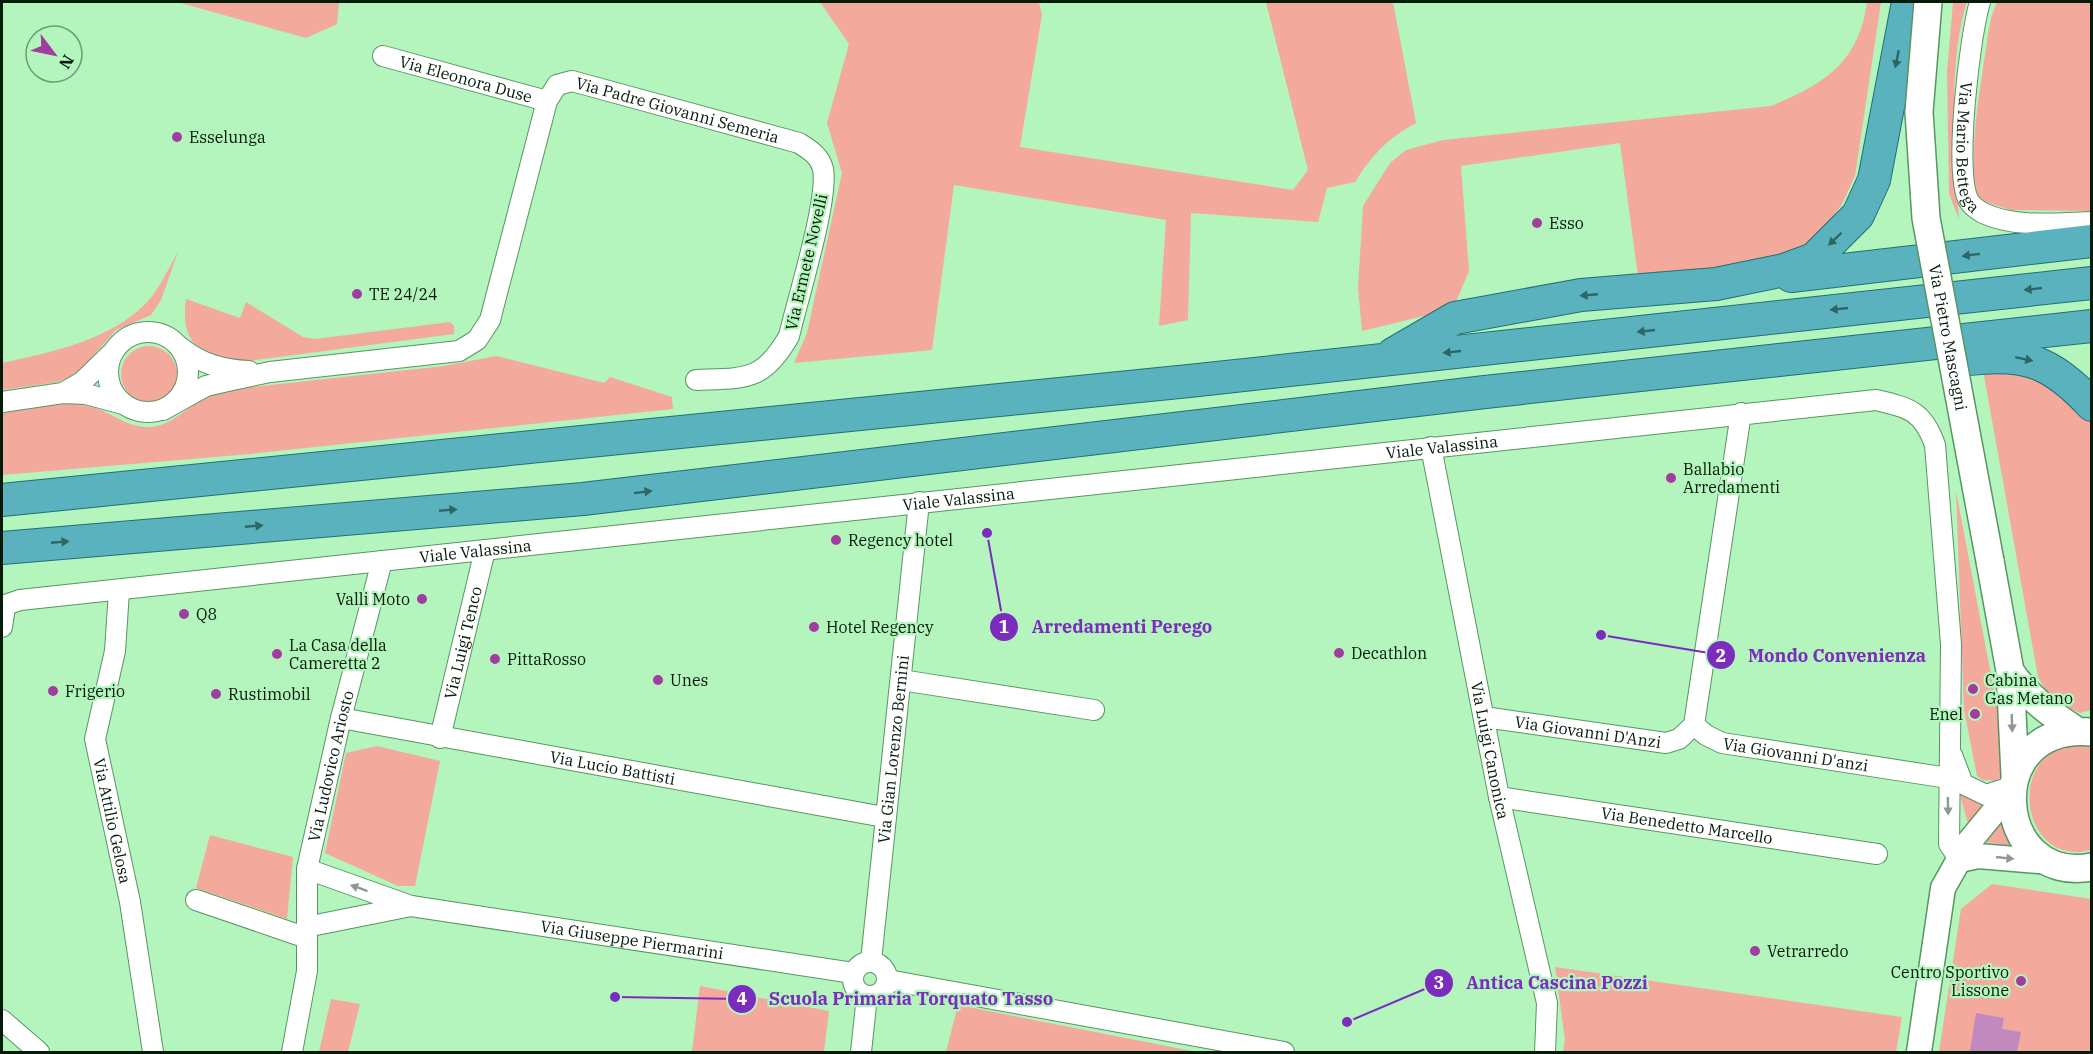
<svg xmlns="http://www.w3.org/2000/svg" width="2093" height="1054" viewBox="0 0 2093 1054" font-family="'IBM Plex Serif',serif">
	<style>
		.green { fill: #f4a99d }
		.water { fill: #c189bd }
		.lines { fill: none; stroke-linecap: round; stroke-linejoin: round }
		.minor-casing { stroke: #589563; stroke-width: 22 }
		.tertiary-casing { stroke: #589563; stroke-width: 27 }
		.secondary-casing { stroke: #589563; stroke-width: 30 }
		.trunk-casing { stroke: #217073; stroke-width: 34 }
		.minor { stroke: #fff; stroke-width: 20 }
		.tertiary { stroke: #fff; stroke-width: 24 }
		.secondary { stroke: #fff; stroke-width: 27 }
		.trunk { stroke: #5ab2be; stroke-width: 32 }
		.secondary-bridge-casing { stroke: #589563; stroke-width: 30; stroke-linecap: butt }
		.secondary-bridge { stroke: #fff; stroke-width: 27 }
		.oneway { fill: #2e6663 }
		.oneway2 { fill: #8e9890 }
		.poi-dot { fill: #a33ca0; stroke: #b4f4bd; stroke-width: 2 }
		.labels { text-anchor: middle; stroke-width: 4.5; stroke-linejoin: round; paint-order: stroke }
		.street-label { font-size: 16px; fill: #031b08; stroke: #b4f4bd }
		.poi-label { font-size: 16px; fill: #031b08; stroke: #b4f4bd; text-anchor: start }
		.leader { fill: none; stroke: #7b2cbf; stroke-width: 2 }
		.callout-dot { fill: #7b2cbf; stroke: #b4f4bd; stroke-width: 2 }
		.mark-label { font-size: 18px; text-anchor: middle; font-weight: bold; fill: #fff }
		.callout-label { font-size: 18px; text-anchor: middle; font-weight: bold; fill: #7b2cbf; stroke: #b4f4bd; stroke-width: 4.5; stroke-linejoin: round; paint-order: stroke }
	</style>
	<rect width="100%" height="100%" fill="#b4f4bd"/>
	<path class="green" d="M 177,2 L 339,2 L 337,24 L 306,38 Z
		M 820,2 L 1039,2 L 1042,15 L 1020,147 L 1293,190 L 1308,170 L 1266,2 L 1393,2 L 1416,123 C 1387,139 1373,154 1355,182 L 1327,188 L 1318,222 L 1191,213 L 1188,320 L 1159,326 L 1166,220 L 954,185 L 932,350 L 794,363 L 807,333 L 842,173 L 827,123 L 849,44 Z
		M 1867,2 L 1881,2 L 1855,176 L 1841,206 L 1817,237 L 1800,251 L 1714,269 L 1638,276 L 1620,143 L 1461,166 L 1469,271 L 1453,309 L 1362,331 L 1358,288 L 1363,206 L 1390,163 L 1406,150 L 1443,140 L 1771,106 C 1825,84 1859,62 1867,2 Z
		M 1953,2 L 1967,2 C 1948,59 1954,157 1959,219 L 1949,194 L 1947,72 Z
		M 1997,2 L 2091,2 L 2091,211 L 2011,210 L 1985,202 L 1975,192 C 1970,149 1978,103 1984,61 C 1988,40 1988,21 1997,2 Z
		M 178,252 L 161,300 L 151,315 L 116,330 L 84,366 L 70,377 L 58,382 L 2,390 L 2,363 C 52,352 113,340 149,300 C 161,286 169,267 178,252 Z
		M 186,299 L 240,318 L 246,302 L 303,337 L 315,339 L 450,322 L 454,326 L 454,334 L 249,361 C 205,361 179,347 186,299 Z
		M121 374a28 28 0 1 1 56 0a28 28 0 1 1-56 0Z
		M 496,356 L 604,383 L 610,377 L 672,397 L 673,409 L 250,454 L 2,475 L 2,413 C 28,409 58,400 85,405 C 108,409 127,429 151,427 C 175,425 193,401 215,391 L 444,366 Z
		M 1983,370 L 2029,372 L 2089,417 L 2091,423 L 2091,710 L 2080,713 L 2051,699 L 2038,677 Z
		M 1956,491 L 2007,759 L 2002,776 L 1995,781 L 1983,780 L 1977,776 L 1964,710 Z
		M 377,746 L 440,761 L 415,886 L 398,886 L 325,853 L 346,753 Z
		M 2091,746 L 2091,850 C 2016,870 2002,735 2091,746 Z
		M 1959,791 L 1969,799 L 1989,805 L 1968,824 Z
		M 2002,819 L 2010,836 L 2024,849 L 1981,841 Z
		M 210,835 L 293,857 L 287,919 L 196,888 Z
		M 1992,884 L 2091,899 L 2091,1052 L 1939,1052 L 1961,909 Z
		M 1555,967 L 1902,1017 L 1896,1052 L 1563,1052 L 1565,1040 Z
		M 700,986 L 829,1011 L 824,1052 L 692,1052 Z
		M 331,999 L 360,1004 L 348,1052 L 319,1052 Z
		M 958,1005 L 1197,1052 L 946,1052 Z"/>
	<path class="water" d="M 1976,1013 L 2004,1018 L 2002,1029 L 2021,1032 L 2017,1052 L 1970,1051 Z"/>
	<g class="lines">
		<g class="minor-casing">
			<g id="minor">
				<path id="s1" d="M 1980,2 C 1970,34 1953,174 1969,201 C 1971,205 1979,211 1983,213 C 2014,228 2058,223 2092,222"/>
				<path id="s2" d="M 383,56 L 547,101"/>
				<circle cx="148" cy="372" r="40"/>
				<path d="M 180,347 C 201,364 223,370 249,371"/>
				<path d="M 63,393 L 82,382 L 112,353"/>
				<path d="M 2,402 L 63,393 L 86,394 L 123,404"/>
				<path id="s3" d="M 163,410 L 206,386 L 232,380 L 270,372 L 459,351 L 477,340 L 490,320 L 547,101 L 557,85 L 572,81 L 799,143 C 810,150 820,156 823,169 C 829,199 797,301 789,336 C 763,382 745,378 696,380"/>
				<path id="s4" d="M 1431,447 L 1499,797 L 1547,1003 L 1545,1052"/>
				<path id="s5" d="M 119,591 L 115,651 L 95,739 L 130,902 L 153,1052"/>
				<path id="s6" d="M 2,606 L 20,600 L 1876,400 C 1910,408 1923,411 1935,445 L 1951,644 L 1949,844 L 1960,860"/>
				<path d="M 2,627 L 5,607"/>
				<path d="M 901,680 L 1094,710"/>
				<path id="s7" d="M 1484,717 L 1666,743 L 1679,739 L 1694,725 L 1741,413"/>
				<path id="s8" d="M 341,718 L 884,817"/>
				<path id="s9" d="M 1694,725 L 1706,735 L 1722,743 L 1948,778"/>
				<path id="s10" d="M 440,738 L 485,550"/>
				<path d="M 1952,755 L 1963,784 L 1986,795 L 2011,787"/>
				<path id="s11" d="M 1499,797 L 1877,854"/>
				<path id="s12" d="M 307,869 L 411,906 L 853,973"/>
				<path d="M 196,900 L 307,938"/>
				<path d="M 306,927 L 411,906"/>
				<path id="s13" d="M 871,961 L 919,502"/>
				<circle cx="870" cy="979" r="17"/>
				<path d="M 888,980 L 1284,1052"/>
				<path d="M 2,1020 L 39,1052"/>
				<path id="s14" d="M 292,1052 L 307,971 L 307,869 L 341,718 L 382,561"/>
				<path d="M 861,1052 L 867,996"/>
			</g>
		</g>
		<g class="tertiary-casing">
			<path id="tertiary" d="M 1960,860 L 1978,856 L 2051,862
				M 1919,1052 L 1943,888 L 1969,842 L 1997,808 L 2010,800"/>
		</g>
		<g class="secondary-casing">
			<path id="secondary" d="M 1990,561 L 2010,671 L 2015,775
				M 2010,671 C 2028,698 2050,713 2077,731
				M 2092,732 C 1979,721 1993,886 2092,867"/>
		</g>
		<g class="trunk-casing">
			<path id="trunk" d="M 1791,276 L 2092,241
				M 1393,354 L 1455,318 L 1581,295 L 1716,284 L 1784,270 L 1814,259 L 1858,215 L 1874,180 L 1908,2
				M 1970,359 C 2027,352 2053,363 2092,405
				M 2,500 L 1189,381 L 2092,283
				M 2,548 L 583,499 L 1485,392 L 2092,326"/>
		</g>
		<use href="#minor" class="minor"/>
		<use href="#tertiary" class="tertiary"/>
		<use href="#secondary" class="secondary"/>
		<use href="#trunk" class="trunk"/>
		<g class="secondary-bridge-casing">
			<g id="secondary-bridge">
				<path id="s15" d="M 1928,2 L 1919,112 L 1926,218 L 1990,561"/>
			</g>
		</g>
		<use href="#secondary-bridge" class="secondary-bridge"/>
	</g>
	<defs><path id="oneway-solid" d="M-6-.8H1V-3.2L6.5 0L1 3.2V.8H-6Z" transform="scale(1.5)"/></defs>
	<g class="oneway">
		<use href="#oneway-solid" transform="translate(1897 59) rotate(101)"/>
		<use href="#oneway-solid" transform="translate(1835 239) rotate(136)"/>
		<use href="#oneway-solid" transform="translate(1971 255) rotate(173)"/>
		<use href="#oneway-solid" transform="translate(2033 289) rotate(174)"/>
		<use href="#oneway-solid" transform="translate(1589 295) rotate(175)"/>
		<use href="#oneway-solid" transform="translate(1839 309) rotate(174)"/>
		<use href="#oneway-solid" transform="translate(1646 331) rotate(174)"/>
		<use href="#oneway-solid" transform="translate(1452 352) rotate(174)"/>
		<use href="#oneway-solid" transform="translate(2024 359) rotate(12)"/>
		<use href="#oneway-solid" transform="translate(643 492) rotate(-7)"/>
		<use href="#oneway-solid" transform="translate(448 510) rotate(-5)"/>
		<use href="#oneway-solid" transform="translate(254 526) rotate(-5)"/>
		<use href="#oneway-solid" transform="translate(60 542) rotate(-5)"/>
	</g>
	<g class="oneway2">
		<use href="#oneway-solid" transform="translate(2012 723) rotate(88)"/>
		<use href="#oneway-solid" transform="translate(1948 806) rotate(89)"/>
		<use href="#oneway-solid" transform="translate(2005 858) rotate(6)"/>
		<use href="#oneway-solid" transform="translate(359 888) rotate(-160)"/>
	</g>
	<g class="poi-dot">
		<circle cx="177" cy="137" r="6"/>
		<circle cx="1537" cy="223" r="6"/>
		<circle cx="357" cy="294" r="6"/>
		<circle cx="1671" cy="478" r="6"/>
		<circle cx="836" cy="540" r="6"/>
		<circle cx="422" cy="599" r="6"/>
		<circle cx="184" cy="614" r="6"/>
		<circle cx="814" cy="627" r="6"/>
		<circle cx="1339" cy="653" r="6"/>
		<circle cx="277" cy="654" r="6"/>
		<circle cx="495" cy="659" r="6"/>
		<circle cx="658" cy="680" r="6"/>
		<circle cx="1973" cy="689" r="6"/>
		<circle cx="53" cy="691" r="6"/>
		<circle cx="216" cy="694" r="6"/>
		<circle cx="1975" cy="714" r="6"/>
		<circle cx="1755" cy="951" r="6"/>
		<circle cx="2021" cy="981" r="6"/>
	</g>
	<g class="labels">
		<g class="street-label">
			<text dy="6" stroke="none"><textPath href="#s2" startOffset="86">Via Eleonora Duse</textPath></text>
			<text dy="6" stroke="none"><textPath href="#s3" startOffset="720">Via Padre Giovanni Semeria</textPath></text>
			<text dy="6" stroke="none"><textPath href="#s1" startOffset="147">Via Mario Bettega</textPath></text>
			<text transform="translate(806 262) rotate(-77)" y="6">Via Ermete Novelli</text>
			<text dy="6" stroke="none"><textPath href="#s15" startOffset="338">Via Pietro Mascagni</textPath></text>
			<text dy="6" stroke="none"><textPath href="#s6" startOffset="1449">Viale Valassina</textPath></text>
			<text dy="6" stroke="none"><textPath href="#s6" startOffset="963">Viale Valassina</textPath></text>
			<text dy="6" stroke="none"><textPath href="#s6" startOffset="477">Viale Valassina</textPath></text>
			<text dy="6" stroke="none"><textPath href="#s10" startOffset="98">Via Luigi Tenco</textPath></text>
			<text dy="6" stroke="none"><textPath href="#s7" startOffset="105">Via Giovanni D'Anzi</textPath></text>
			<text dy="6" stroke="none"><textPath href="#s13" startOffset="213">Via Gian Lorenzo Bernini</textPath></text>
			<text dy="6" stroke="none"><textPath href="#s4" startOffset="309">Via Luigi Canonica</textPath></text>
			<text dy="6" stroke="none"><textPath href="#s9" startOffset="108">Via Giovanni D'anzi</textPath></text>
			<text dy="6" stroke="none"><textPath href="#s14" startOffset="290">Via Ludovico Ariosto</textPath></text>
			<text dy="6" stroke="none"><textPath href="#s8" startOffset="276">Via Lucio Battisti</textPath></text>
			<text dy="6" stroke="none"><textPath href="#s5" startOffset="234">Via Attilio Gelosa</textPath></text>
			<text dy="6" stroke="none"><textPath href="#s11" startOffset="190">Via Benedetto Marcello</textPath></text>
			<text dy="6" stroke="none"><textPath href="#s12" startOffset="334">Via Giuseppe Piermarini</textPath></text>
		</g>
		<g class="poi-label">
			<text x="189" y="143">Esselunga</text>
			<text x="1549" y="229">Esso</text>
			<text x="369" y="300">TE 24/24</text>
			<text x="1683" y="475">Ballabio<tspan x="1683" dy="18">Arredamenti</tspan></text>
			<text x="848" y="546">Regency hotel</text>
			<text x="410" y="605" text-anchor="end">Valli Moto</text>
			<text x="196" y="620">Q8</text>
			<text x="826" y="633">Hotel Regency</text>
			<text x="289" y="651">La Casa della<tspan x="289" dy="18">Cameretta 2</tspan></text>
			<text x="1351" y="659">Decathlon</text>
			<text x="507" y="665">PittaRosso</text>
			<text x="670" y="686">Unes</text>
			<text x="1985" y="686">Cabina<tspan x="1985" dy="18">Gas Metano</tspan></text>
			<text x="65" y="697">Frigerio</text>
			<text x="228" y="700">Rustimobil</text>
			<text x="1963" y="720" text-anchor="end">Enel</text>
			<text x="1767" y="957">Vetrarredo</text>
			<text x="2009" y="978" text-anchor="end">Centro Sportivo<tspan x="2009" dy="18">Lissone</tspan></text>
		</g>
	</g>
	<path class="leader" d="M987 533L1004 627M1601 635L1721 655M1347 1022L1439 983M615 997L742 999"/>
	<g class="callout-dot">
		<circle cx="987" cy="533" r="6"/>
		<circle cx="1601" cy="635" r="6"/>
		<circle cx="1347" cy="1022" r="6"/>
		<circle cx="615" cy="997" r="6"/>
		<circle cx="1004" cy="627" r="15"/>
		<circle cx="1721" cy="655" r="15"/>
		<circle cx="1439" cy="983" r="15"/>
		<circle cx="742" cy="999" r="15"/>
	</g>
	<g class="mark-label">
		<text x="1004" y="633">1</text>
		<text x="1721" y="662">2</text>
		<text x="1439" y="989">3</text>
		<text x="742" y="1005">4</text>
	</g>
	<g class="callout-label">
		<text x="1122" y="633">Arredamenti Perego</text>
		<text x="1837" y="662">Mondo Convenienza</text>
		<text x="1557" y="989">Antica Cascina Pozzi</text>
		<text x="911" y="1005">Scuola Primaria Torquato Tasso</text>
	</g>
	<rect width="2093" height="1054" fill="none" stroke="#031b08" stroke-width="6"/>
	<g transform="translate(54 54) rotate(122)"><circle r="28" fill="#b4f4bd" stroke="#6d9d75" stroke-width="1.5"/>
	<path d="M0-4.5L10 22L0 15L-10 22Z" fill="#a33ca0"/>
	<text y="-9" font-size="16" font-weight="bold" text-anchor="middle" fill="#031b08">N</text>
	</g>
</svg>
